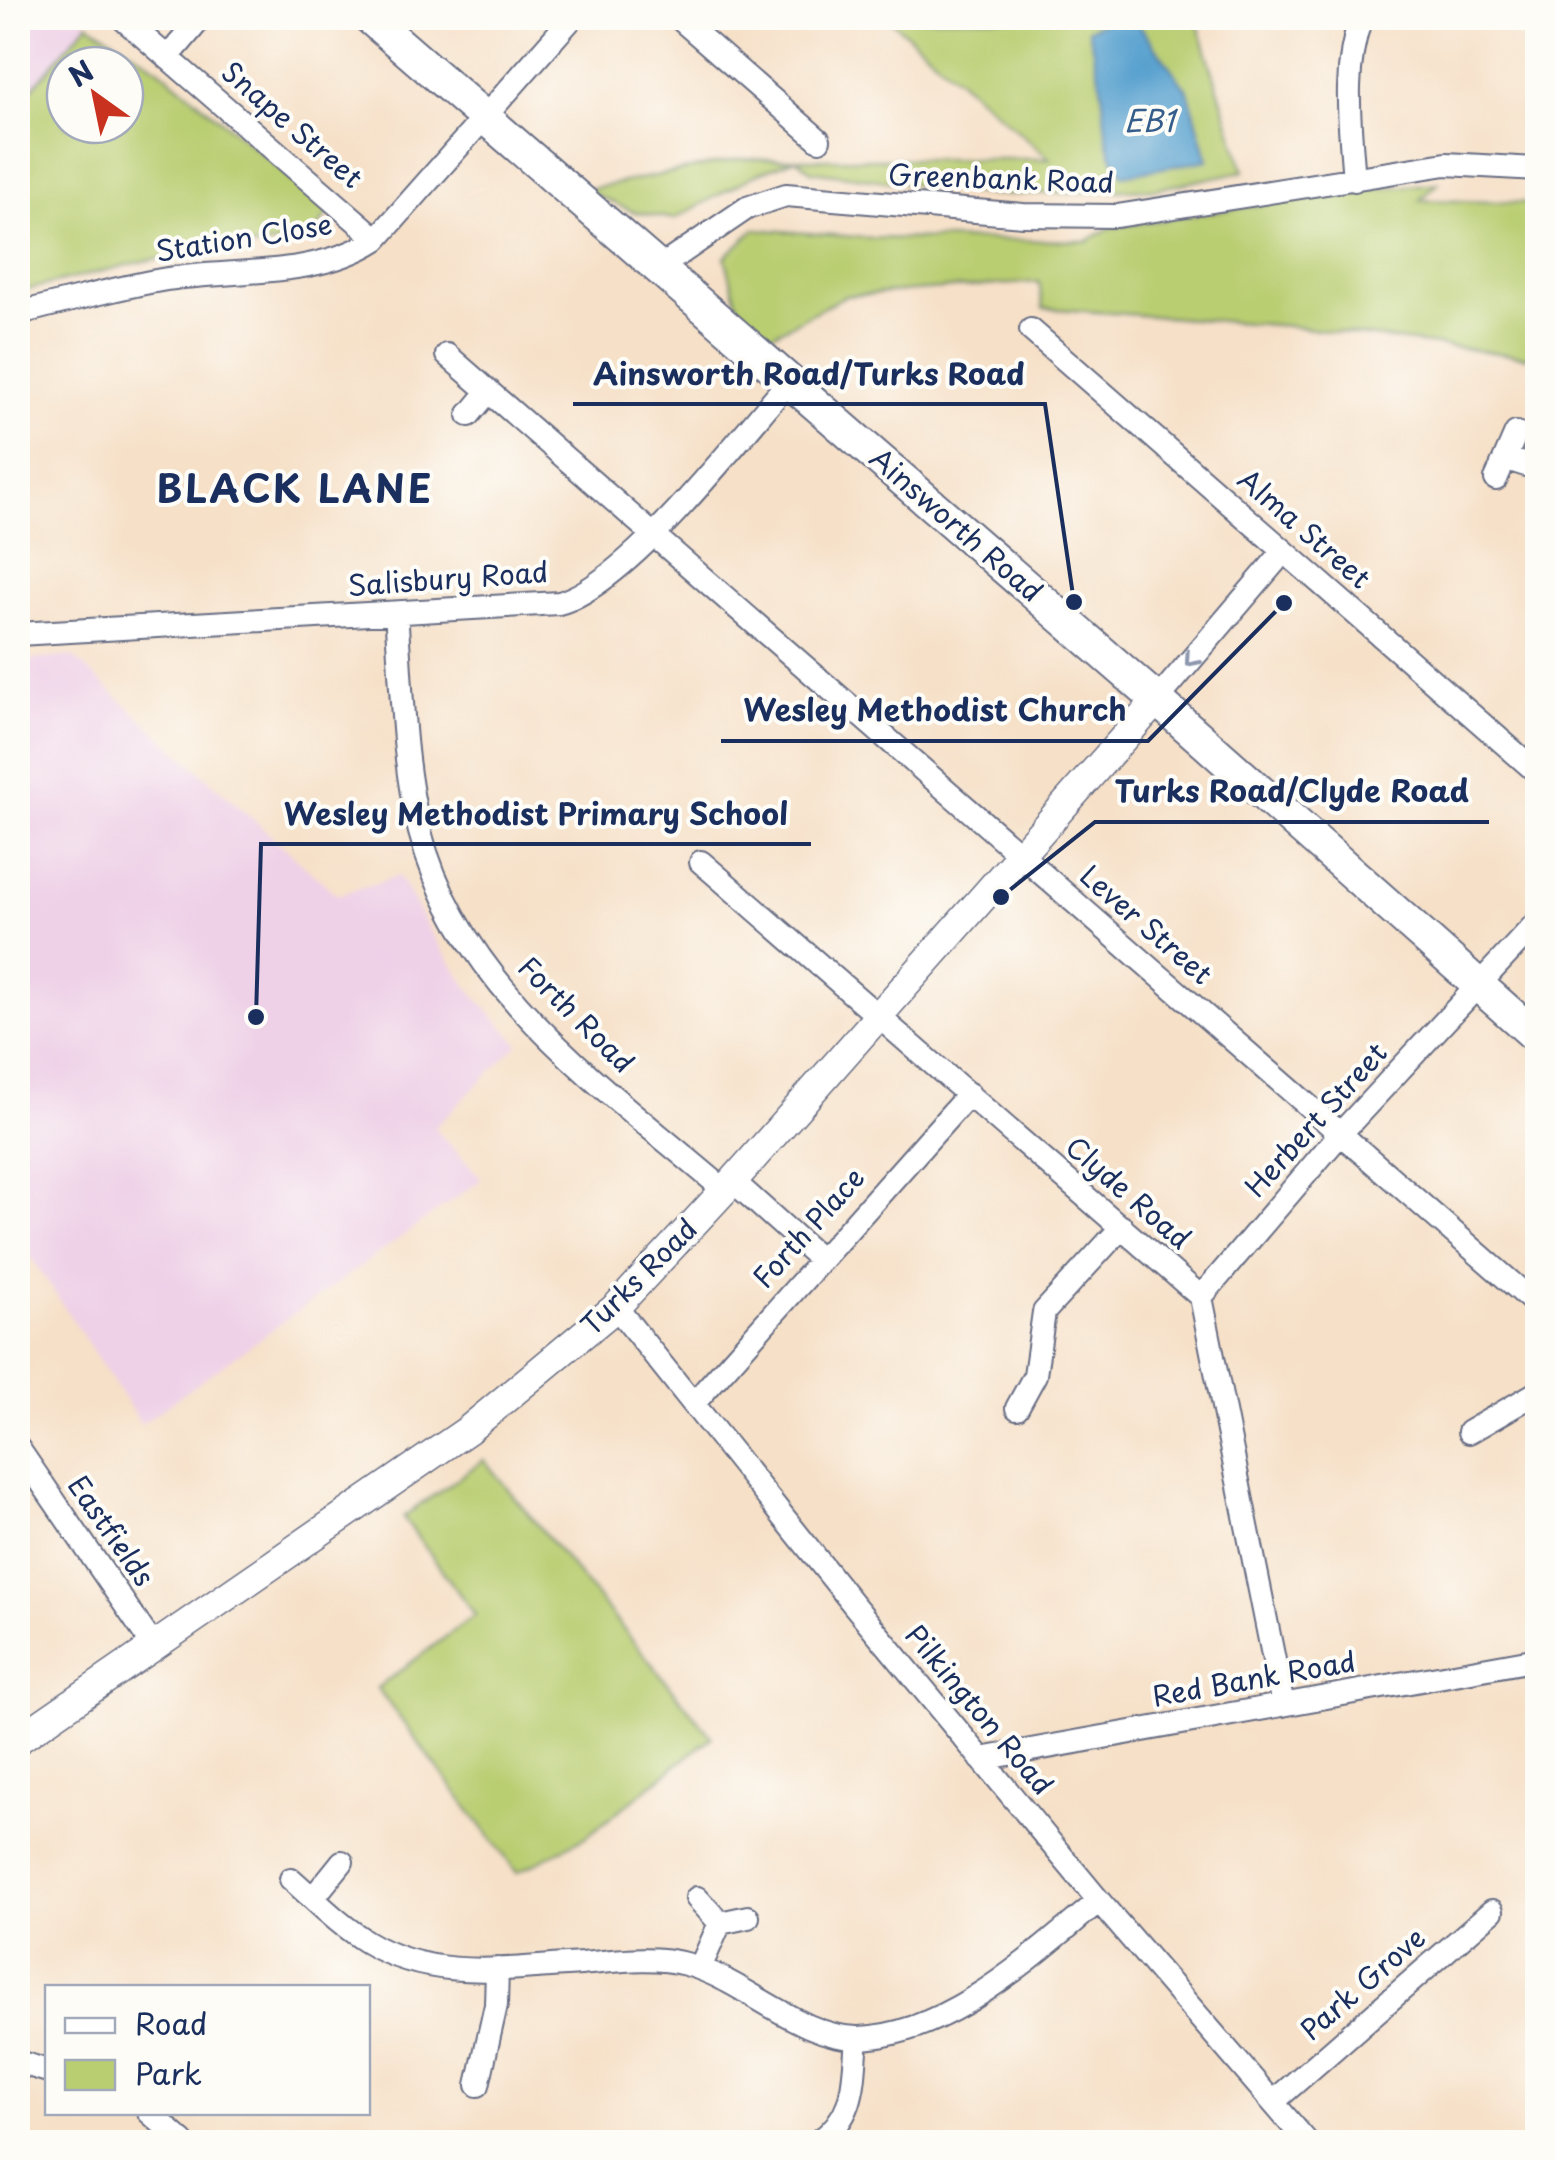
<svg xmlns="http://www.w3.org/2000/svg" width="1555" height="2160" viewBox="0 0 1555 2160" font-family="'Playpen Sans',sans-serif">
	<style>
		.built { fill: #eed0e7 }
		.green { fill: #b9cd71; stroke: #6a7e68; stroke-width: 2.5; fill-rule: evenodd }
		.water { fill: #59a1cf; stroke: #3a6896; stroke-width: 2.5 }
		.lines { fill: none; stroke-linecap: round; stroke-linejoin: round }
		.minor-casing { stroke: #686d83; stroke-width: 26 }
		.tertiary-casing { stroke: #686d83; stroke-width: 31 }
		.secondary-casing { stroke: #686d83; stroke-width: 36 }
		.minor { stroke: #fff; stroke-width: 22 }
		.tertiary { stroke: #fff; stroke-width: 28 }
		.secondary { stroke: #fff; stroke-width: 32 }
		.oneway { stroke: #8d97ae }
		.labels { text-anchor: middle; stroke-width: 8; stroke-linejoin: round; paint-order: stroke }
		.street-label { font-size: 28px; fill: #1b2f5e; stroke: #fdfcf7 }
		.water-label { font-size: 30px; font-style: italic; fill: #345d8b; stroke: #fdfcf7 }
		.district-label { font-size: 38px; font-weight: bold; letter-spacing: 2.5px; fill: #1b2f5e; stroke: #fdfcf7 }
		.leader { fill: none; stroke: #1b2f5e; stroke-width: 4 }
		.callout-dot { fill: #1b2f5e; stroke: #fdfcf7; stroke-width: 4 }
		.callout-label { font-size: 30px; text-anchor: middle; font-weight: bold; fill: #1b2f5e; stroke: #fdfcf7; stroke-width: 8; stroke-linejoin: round; paint-order: stroke }
	</style>
	<rect width="100%" height="100%" fill="#fdfcf7"/>
	<filter id="ink" filterUnits="userSpaceOnUse"><feTurbulence type="fractalNoise" baseFrequency=".01" numOctaves="2"/><feDisplacementMap in="SourceGraphic" scale="20" xChannelSelector="R" yChannelSelector="G"/><feConvolveMatrix kernelMatrix="1 2 1 2 8 2 1 2 1" color-interpolation-filters="sRGB"/></filter>
	<filter id="wash" filterUnits="userSpaceOnUse"><feTurbulence type="fractalNoise" baseFrequency=".0048" numOctaves="4" result="noise"/><feDisplacementMap in="SourceGraphic" scale="40" xChannelSelector="R" yChannelSelector="G"/><feGaussianBlur stdDeviation="2.25" result="paint"/><feColorMatrix in="noise" values="0 0 0 0 0 0 0 0 0 0 0 0 0 0 0 0 0 1.4 0 .05"/><feComposite in="paint" operator="in"/></filter>
	<g filter="url(#wash)">
		<rect width="100%" height="100%" fill="#f6e0c7"/>
		<path class="built" d="M 18,18 L 82,18 L 88,23 L 18,105 Z
			M 72,656 L 337,895 L 399,876 L 430,932 L 470,990 L 519,1044 L 434,1128 L 482,1179 L 141,1424 L 18,1237 L 18,661 Z"/>
		<path class="green" d="M 888,18 L 1196,18 L 1244,171 L 1156,189 L 992,195 L 811,171 L 796,159 L 759,173 L 674,219 L 634,212 L 584,190 L 740,159 L 1050,159 Z
			M 88,23 L 157,67 L 330,210 L 311,240 L 144,261 L 18,292 L 18,105 ZM 65,65 L 125,65 L 125,125 L 65,125 Z
			M 1438,183 L 1420,200 L 1537,203 L 1537,358 L 1288,326 L 1043,308 L 1039,282 L 845,296 L 771,335 L 738,306 L 725,257 L 755,229 L 872,238 L 1087,241 L 1109,228 L 1342,192 Z
			M 484,1460 L 712,1737 L 587,1836 L 517,1873 L 377,1688 L 475,1615 L 403,1517 Z"/>
		<path class="water" d="M 1114,18 L 1134,18 L 1188,91 L 1208,160 L 1123,175 C 1103,148 1106,123 1102,92 C 1099,71 1092,49 1088,29 Z"/>
	</g>
	<g filter="url(#ink)">
		<g class="lines">
			<g class="minor-casing">
				<path id="minor" d="M 122,18 L 377,239
					M 679,18 L 819,140
					M 168,57 L 201,18
					M 1354,180 C 1350,126 1342,70 1361,18
					M 659,268 L 747,208 L 786,195 L 1023,215 L 1117,216 L 1446,164 L 1538,169
					M 18,313 C 67,302 117,287 167,279 C 235,269 317,278 377,239 L 572,18
					M 1031,330 L 1538,773
					M 447,355 L 1538,1306
					M 469,415 L 489,391
					M 1507,459 L 1538,469
					M 1496,479 L 1516,433
					M 396,613 C 402,685 402,762 420,832 C 461,990 607,1089 724,1190
					M 18,634 L 559,603 C 628,584 739,438 790,380
					M 1157,700 L 1284,551
					M 701,862 L 1201,1297 L 1283,1705
					M 733,1181 L 821,1260
					M 1201,1297 L 1340,1134 L 1538,921
					M 616,1307 L 853,1604 L 1099,1901 L 1307,2142
					M 694,1403 L 969,1094
					M 1017,1408 L 1035,1375 L 1044,1312 L 1122,1227
					M 1469,1432 L 1538,1392
					M 18,1448 L 154,1647
					M 981,1759 L 1538,1659
					M 291,1879 C 315,1900 339,1925 367,1942 C 433,1982 507,1968 581,1964 C 616,1961 652,1955 686,1964 C 743,1979 801,2039 859,2038 C 949,2035 1033,1955 1099,1901
					M 313,1898 L 342,1862
					M 697,1898 L 720,1923 L 748,1917
					M 700,1968 L 720,1923
					M 18,2062 L 48,2071
					M 478,2085 L 496,2005 L 497,1969
					M 1273,2102 L 1492,1911
					M 149,2112 L 183,2142
					M 818,2142 C 857,2115 853,2081 857,2038"/>
			</g>
			<g class="tertiary-casing">
				<path id="tertiary" d="M 18,1740 L 468,1430 L 616,1307 L 733,1181 L 1157,700"/>
			</g>
			<g class="secondary-casing">
				<path id="secondary" d="M 370,18 L 1157,700 L 1538,1038"/>
			</g>
			<use href="#minor" class="minor"/>
			<use href="#tertiary" class="tertiary"/>
			<use href="#secondary" class="secondary"/>
		</g>
		<defs><path id="oneway-chevron" d="M-2-3.5L2.5 0L-2 3.5" fill="none" stroke-width="1.6" stroke-linecap="round" stroke-linejoin="round" transform="scale(2.5)"/></defs>
		<use class="oneway" href="#oneway-chevron" transform="translate(1191 660) rotate(131)"/>
	</g>
	<g class="labels">
		<g class="street-label">
			<text transform="translate(292 125) rotate(41)" y="10">Snape Street</text>
			<text transform="translate(1001 179) rotate(2)" y="10">Greenbank Road</text>
			<text transform="translate(244 238) rotate(-9)" y="10">Station Close</text>
			<text transform="translate(956 525) rotate(41)" y="10">Ainsworth Road</text>
			<text transform="translate(1304 529) rotate(41)" y="10">Alma Street</text>
			<text transform="translate(448 579) rotate(-4)" y="10">Salisbury Road</text>
			<text transform="translate(1146 925) rotate(41)" y="10">Lever Street</text>
			<text transform="translate(576 1015) rotate(45)" y="10">Forth Road</text>
			<text transform="translate(1316 1120) rotate(-48)" y="10">Herbert Street</text>
			<text transform="translate(1128 1193) rotate(41)" y="10">Clyde Road</text>
			<text transform="translate(809 1228) rotate(-48)" y="10">Forth Place</text>
			<text transform="translate(639 1277) rotate(-45)" y="10">Turks Road</text>
			<text transform="translate(111 1531) rotate(55)" y="10">Eastfields</text>
			<text transform="translate(1254 1679) rotate(-10)" y="10">Red Bank Road</text>
			<text transform="translate(979 1710) rotate(50)" y="10">Pilkington Road</text>
			<text transform="translate(1363 1984) rotate(-41)" y="10">Park Grove</text>
		</g>
		<g class="water-label">
			<text x="1149" y="132">EB1</text>
		</g>
		<g class="district-label">
			<text x="295" y="503">BLACK LANE</text>
		</g>
	</g>
	<path class="leader" d="M1074 602L1045 404H573M1284 603L1148 741H721M1001 897L1095 822H1489M256 1017L261 844H811"/>
	<g class="callout-dot">
		<circle cx="1074" cy="602" r="10"/>
		<circle cx="1284" cy="603" r="10"/>
		<circle cx="1001" cy="897" r="10"/>
		<circle cx="256" cy="1017" r="10"/>
	</g>
	<g class="callout-label">
		<text x="809" y="385">Ainsworth Road/Turks Road</text>
		<text x="935" y="721">Wesley Methodist Church</text>
		<text x="1292" y="802">Turks Road/Clyde Road</text>
		<text x="536" y="825">Wesley Methodist Primary School</text>
	</g>
	<rect width="1555" height="2160" fill="none" stroke="#fdfcf7" stroke-width="60"/>
	<rect x="45" y="1985" width="325" height="130" fill="#fdfcf7" stroke="#a3aaba" stroke-width="2.5"/>
	<rect x="65" y="2018" width="50" height="15" fill="#ffffff" stroke="#a3aaba" stroke-width="2.5"/>
	<text x="135" y="2035" font-size="30" fill="#1b2f5e">Road</text>
	<rect x="65" y="2060" width="50" height="30" fill="#b9cd71" stroke="#a3aaba" stroke-width="2.5"/>
	<text x="135" y="2085" font-size="30" fill="#1b2f5e">Park</text>
	<g transform="translate(95 95) rotate(327)"><circle r="48" fill="#fdfcf7" stroke="#a3aaba" stroke-width="2.5"/>
	<path d="M0-8L18 38L0 25L-18 38Z" fill="#c8321e"/>
	<text y="-15" font-size="28" font-weight="bold" text-anchor="middle" fill="#1b2f5e">N</text>
	</g>
</svg>
